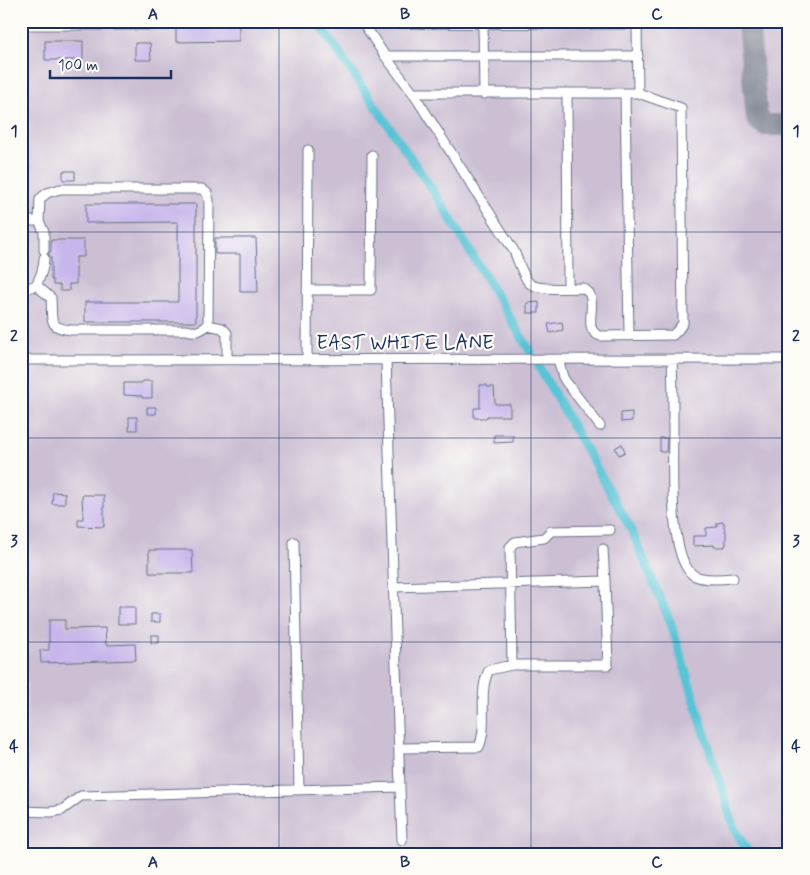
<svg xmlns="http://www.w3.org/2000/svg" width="810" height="875" viewBox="0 0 810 875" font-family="Mynerve,sans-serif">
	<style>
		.industrial { fill: #ccbfd4 }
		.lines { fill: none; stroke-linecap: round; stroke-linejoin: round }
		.canal { stroke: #59c3d5; stroke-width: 9 }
		.taxiway { stroke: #898e9b; stroke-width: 22 }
		.building { fill: #c7b6eb }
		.minor-casing { stroke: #687189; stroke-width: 11 }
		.minor { stroke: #fff; stroke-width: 9 }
		.grid { fill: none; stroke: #1b2f5e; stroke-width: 1; stroke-opacity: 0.55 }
		.labels { text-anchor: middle; stroke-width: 4.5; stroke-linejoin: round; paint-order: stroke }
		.street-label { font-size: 20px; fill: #1b2f5e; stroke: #fdfcf7 }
		.neatline { fill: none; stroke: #1b2f5e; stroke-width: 2 }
		.grid-label { font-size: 16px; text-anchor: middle; font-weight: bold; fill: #1b2f5e }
	</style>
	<rect width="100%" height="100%" fill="#fdfcf7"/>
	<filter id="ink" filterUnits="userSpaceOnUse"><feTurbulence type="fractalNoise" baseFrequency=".02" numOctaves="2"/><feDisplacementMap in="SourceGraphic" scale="10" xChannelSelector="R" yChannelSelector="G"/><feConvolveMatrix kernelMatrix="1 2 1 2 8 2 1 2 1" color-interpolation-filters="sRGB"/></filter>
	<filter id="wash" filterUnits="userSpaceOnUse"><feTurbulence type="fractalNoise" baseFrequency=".0096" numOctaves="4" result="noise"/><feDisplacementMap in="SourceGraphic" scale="20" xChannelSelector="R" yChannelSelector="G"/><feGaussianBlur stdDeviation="1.12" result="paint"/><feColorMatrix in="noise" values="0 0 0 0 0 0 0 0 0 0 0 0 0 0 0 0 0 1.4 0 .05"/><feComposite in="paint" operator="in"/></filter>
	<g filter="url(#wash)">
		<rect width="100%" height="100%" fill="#f7ecd8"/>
		<path class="industrial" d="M 26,21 L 789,21 L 789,854 L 26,854 Z"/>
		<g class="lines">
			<path class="canal" d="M 317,21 L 438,198 L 531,353
				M 539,367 L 630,527 L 671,624 L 734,828 L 749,854"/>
			<path class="taxiway" d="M 748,21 L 757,119 L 766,125 L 789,125"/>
		</g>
		<g id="blocks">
			<path class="building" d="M 177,21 L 239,21 L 239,41 L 176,42 L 176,26 Z
				M 45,41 L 83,41 L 83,60 L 45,60 Z
				M 135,43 L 150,43 L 151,60 L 135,60 Z
				M 63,171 L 75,171 L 75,180 L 63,180 Z
				M 86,204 L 196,204 L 196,322 L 85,322 L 85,302 L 178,302 L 178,222 L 86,223 Z
				M 215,238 L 256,238 L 258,292 L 240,292 L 240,254 L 215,254 Z
				M 51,240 L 84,240 L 84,257 L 76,257 L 76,284 L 69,284 L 69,291 L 60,291 L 60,285 L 53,285 L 53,280 L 51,280 L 51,258 L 50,258 L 49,254 L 51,250 Z
				M 539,302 L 539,313 L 527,313 L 527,303 Z
				M 562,322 L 563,330 L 550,333 L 548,324 Z
				M 142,381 L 152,381 L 152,398 L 142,398 L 142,396 L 124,395 L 124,383 L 142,383 Z
				M 480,385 L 487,385 L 487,387 L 494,387 L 495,404 L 510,404 L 510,416 L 487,416 L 487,418 L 474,418 L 474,408 L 480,408 Z
				M 147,407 L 156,407 L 156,414 L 147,414 Z
				M 632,412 L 632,421 L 621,422 L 621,413 Z
				M 129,417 L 137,417 L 137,430 L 129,430 Z
				M 494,435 L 513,435 L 513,442 L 494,443 Z
				M 660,438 L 667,438 L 666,452 L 660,452 Z
				M 622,444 L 625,452 L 619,455 L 615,448 Z
				M 53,492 L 65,493 L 65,504 L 52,504 Z
				M 82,495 L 104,495 L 104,527 L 78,526 L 78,519 L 83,519 Z
				M 724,522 L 724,528 L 726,532 L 726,545 L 725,545 L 725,547 L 714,547 L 714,545 L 693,546 L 693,536 L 706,536 L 706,528 L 717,527 L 717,523 Z
				M 149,550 L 192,550 L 193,573 L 149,573 Z
				M 118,607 L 135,607 L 135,624 L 118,624 Z
				M 151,614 L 160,614 L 160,622 L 151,622 Z
				M 49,620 L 65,620 L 65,629 L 105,628 L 106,645 L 135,644 L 136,660 L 41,663 L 40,650 L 49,650 Z
				M 151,635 L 159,635 L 159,643 L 151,643 Z"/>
		</g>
	</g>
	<g filter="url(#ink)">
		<use href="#blocks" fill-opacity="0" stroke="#687189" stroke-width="1"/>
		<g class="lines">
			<g class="minor-casing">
				<path id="minor" d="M 362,21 L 385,56 L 413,93 L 638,93 L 637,24 L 679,23 L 680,21
					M 483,21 L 484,94
					M 363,23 L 637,24
					M 21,25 L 167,25 L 170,23 L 171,21
					M 385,56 L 638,56
					M 413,93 L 514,251 C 518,260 523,276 529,283 C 538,291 570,288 583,288 C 584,288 588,292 589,293 C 597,307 582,330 600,336 L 673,335 L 678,330 L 683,323 L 681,108 L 638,93
					M 567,93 L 568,288
					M 625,93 L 629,336
					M 21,221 L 39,221
					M 36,285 L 51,298 C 53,319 46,328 72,330 L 187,330 C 196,333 200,331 208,325 L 209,201 L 207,193 L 202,189 L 60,189 L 47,193 L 40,199 L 39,221 L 44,232 L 44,250
					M 307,290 L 371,290 L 372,155
					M 21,291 L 36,285 C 41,276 44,268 44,258
					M 208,325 L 222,328 L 227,333 L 227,360
					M 558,359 L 563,377 L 566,382 L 600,426
					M 672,359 C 673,382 673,405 673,428 C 673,460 668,554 692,574 C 700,581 723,579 733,578
					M 21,360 L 789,359
					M 307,360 L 308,150
					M 294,542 L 299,790
					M 603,549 L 605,581
					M 393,587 L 605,581 L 608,665 L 512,665 L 489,670 C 477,693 489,723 479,747 L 399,748
					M 512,665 L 510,547 L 515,542 L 544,538 L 551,531 L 610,530
					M 400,787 L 402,840
					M 21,811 L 51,812 L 62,810 L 81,796 L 400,787 L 386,360"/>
			</g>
			<use href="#minor" class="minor"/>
		</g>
	</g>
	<path class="grid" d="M 279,21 L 279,854M 531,21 L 531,854M 21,232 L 789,232M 21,438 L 789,438M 21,642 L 789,642"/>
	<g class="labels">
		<g class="street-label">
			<text x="405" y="349">EAST WHITE LANE</text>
		</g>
	</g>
	<rect width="810" height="875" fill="none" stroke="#fdfcf7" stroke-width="55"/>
	<path d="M50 70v8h121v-8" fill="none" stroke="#1b2f5e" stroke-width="2.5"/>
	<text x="58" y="70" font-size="15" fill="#1b2f5e" stroke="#fdfcf7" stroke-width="4" paint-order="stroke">100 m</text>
	<rect x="28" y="28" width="754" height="820" class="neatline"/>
	<g class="grid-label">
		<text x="153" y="19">A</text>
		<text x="405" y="19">B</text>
		<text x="657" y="19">C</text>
		<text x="14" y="136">1</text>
		<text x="796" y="136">1</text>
		<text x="14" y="341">2</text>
		<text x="796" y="341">2</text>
		<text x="14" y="546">3</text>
		<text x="796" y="546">3</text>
		<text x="14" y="751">4</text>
		<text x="796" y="751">4</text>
		<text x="153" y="867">A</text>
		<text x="405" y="867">B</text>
		<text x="657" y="867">C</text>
	</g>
</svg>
